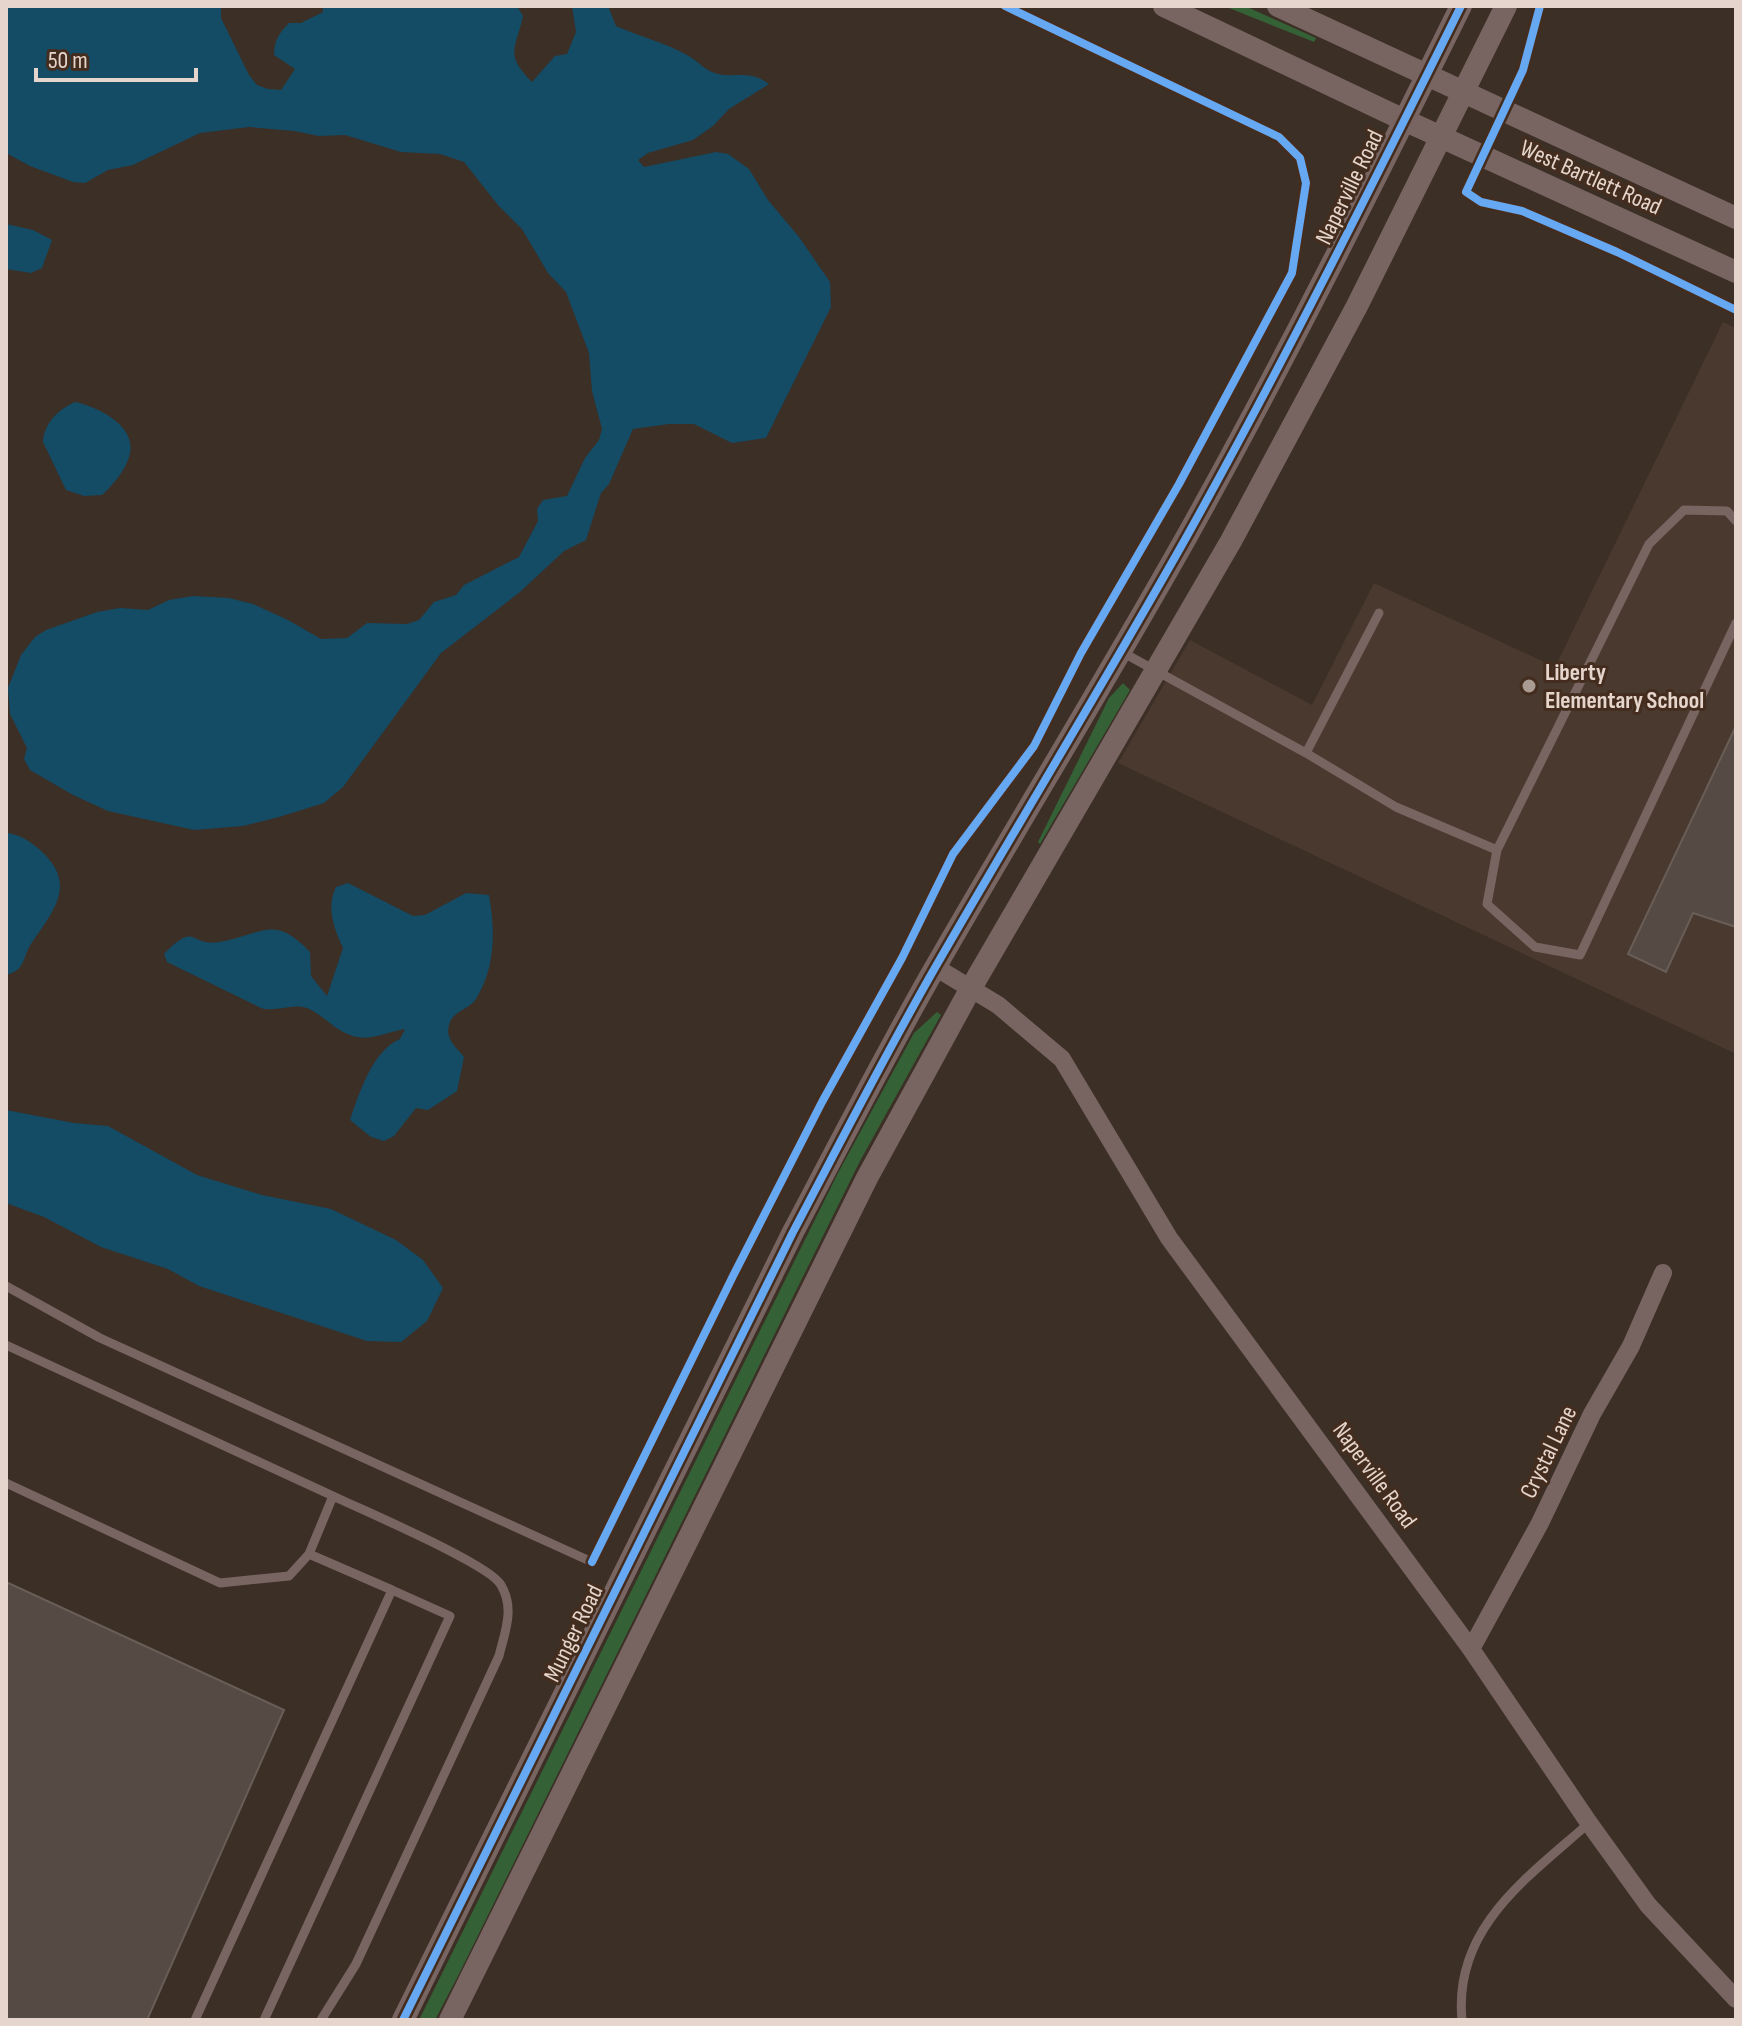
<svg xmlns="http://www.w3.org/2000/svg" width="1742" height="2026" viewBox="0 0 1742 2026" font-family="'Sofia Sans Condensed',sans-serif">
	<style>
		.education { fill: #49392e }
		.green { fill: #356136 }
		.water { fill: #144b65 }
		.building { fill: #564a44; stroke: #695e57; stroke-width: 2 }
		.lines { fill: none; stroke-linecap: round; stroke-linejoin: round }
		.service { stroke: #786562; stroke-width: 9 }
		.minor { stroke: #786562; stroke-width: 18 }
		.tertiary { stroke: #786562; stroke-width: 22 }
		.cycleway-casing { stroke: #442d1e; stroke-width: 13 }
		.cycleway { stroke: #66a8f1; stroke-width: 8 }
		.poi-dot { fill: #aa9b92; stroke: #442d1e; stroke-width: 3 }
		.labels { text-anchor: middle; stroke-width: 6; stroke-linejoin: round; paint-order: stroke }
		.street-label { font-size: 24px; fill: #e5d5cc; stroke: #442d1e }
		.poi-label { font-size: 24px; font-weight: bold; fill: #e5d5cc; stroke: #442d1e; text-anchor: start }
	</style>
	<rect width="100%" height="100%" fill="#3c2f26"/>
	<path class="education" d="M 1723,322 L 1736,328 L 1736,1054 L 1118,763 L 1190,640 L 1312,705 L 1374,583 L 1555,667 Z"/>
	<path class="green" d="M 1224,6 L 1245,6 L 1316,38 L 1314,42 Z
		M 1123,683 L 1130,690 L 1040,844 L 1038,842 L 1109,698 Z
		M 937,1012 L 941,1015 L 860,1161 L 459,1974 L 435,2020 L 419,2020 L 838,1173 L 914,1033 Z"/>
	<path class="water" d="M 6,6 L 221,6 L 221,18 L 249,75 L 257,85 L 268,89 L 281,90 L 295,69 L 274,55 C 274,41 279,33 289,23 L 301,23 L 323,12 L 323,6 L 517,6 L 523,16 C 516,49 504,54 532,82 L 555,56 L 567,54 L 576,32 L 572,6 L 608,6 L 616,26 C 640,37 664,42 687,55 C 695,59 701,66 708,70 C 729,82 747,67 769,84 L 729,109 L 713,126 L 693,140 L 648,153 L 638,160 L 644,167 L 716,152 L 728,154 L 749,169 L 768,200 L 799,237 L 830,282 L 831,307 L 766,438 L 732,443 L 694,424 L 669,424 L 633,429 L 609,484 L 601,493 L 586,540 L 564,551 L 520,592 L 441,653 L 343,787 L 324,803 L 279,817 L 243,826 L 194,830 L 108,811 L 73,795 L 30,770 L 24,759 L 27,748 L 10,714 L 8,688 L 21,655 L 35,637 L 46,630 L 97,612 L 120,608 L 148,610 L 169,600 L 193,596 L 229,598 L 253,604 L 288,620 L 321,639 L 347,638 L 367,623 L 407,624 L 419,620 L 434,602 L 456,595 L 464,585 L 519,557 L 538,521 L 537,509 L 543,500 L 567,496 L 585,458 L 599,440 L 602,429 L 592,391 L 589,353 L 566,292 L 548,273 L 522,229 L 498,205 L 464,162 L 440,154 L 401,152 L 345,135 L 319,136 L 294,131 L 249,127 L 200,133 L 133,165 L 108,170 L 85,183 L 73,182 L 30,166 L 6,153 Z
		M 6,224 L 33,230 L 52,240 L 42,268 L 31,273 L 6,269 Z
		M 75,402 C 96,406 136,425 130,453 C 127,469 113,485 102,495 L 84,496 L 66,490 L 43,442 C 44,423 59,409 75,402 Z
		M 6,833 C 19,834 28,840 39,849 C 78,883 55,909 31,944 C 22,958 26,970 6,975 Z
		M 348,883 L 413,916 L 425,915 L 466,893 L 489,895 C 495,930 496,967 476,999 C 469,1010 453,1010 449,1025 C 445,1039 456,1047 464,1057 L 457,1091 L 428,1110 L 416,1108 L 394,1136 L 384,1141 L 371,1137 L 350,1120 C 359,1093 373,1050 400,1039 L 405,1029 C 375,1035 363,1046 335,1027 C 327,1021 318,1013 309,1009 C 293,1002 277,1013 261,1008 L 167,962 L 164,954 C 197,920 189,947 219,942 C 262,935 273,913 310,952 L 311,976 L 327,996 L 343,948 C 334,928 326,908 336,887 Z
		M 6,1110 L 74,1123 L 108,1126 L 197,1175 L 262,1195 L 331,1209 L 396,1240 L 423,1260 L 443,1288 L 427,1321 L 401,1342 L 367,1341 L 199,1286 L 168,1269 L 101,1247 L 44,1217 L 6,1203 Z"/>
	<path class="building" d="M 1736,726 L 1736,927 L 1693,913 L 1666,972 L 1628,954 Z
		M 6,1582 L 284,1710 L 147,2020 L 6,2020 Z"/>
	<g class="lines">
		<path class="service" d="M 1736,521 L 1727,511 L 1684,510 L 1649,544 L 1497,850 L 1487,904 L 1535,947 L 1580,955 L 1736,623
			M 1120,651 L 1306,753 L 1396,807 L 1497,850
			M 1306,753 L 1379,613
			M 6,1286 L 100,1338 L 592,1562
			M 6,1345 L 333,1496
			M 6,1483 L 220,1583 L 289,1576 L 309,1554
			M 195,2020 L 392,1590 L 450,1616 L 264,2020
			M 321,2020 L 356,1964 L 499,1656 C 505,1631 515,1609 501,1585 C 490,1564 362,1510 333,1496 L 309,1554 L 392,1590
			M 1462,2020 C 1453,1928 1527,1878 1589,1823"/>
		<path class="minor" d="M 935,967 L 998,1005 L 1062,1059 L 1169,1238 L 1471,1649 L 1589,1823 L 1648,1905 L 1736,1999
			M 1471,1649 L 1540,1523 L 1592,1414 L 1631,1346 L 1663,1273"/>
		<path class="tertiary" d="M 1164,6 L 1404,120 L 1736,272
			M 1278,6 L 1736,218
			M 403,2020 L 793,1232 C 840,1143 886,1053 936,966 C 1019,822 1106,680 1187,536 C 1284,362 1373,184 1461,6
			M 450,2020 L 867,1178 L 971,988 L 1231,541 L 1357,306 L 1506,6"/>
		<g class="cycleway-casing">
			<path id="cycleway" d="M 1540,6 L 1523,70 L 1466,192 L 1481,202 L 1522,211 L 1617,252 L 1736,310
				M 592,1562 L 733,1276 L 822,1102 L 902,958 L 953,854 L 1034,746 L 1081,653 L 1179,484 L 1292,273 L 1306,183 L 1300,158 L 1279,137 L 1005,6
				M 403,2020 L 793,1232 C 840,1143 886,1053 936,966 C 1019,822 1106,680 1187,536 C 1284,362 1373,184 1461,6"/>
		</g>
		<use href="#cycleway" class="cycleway"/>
	</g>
	<circle class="poi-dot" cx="1529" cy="686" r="8"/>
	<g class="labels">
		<g class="street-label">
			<text transform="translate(1591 177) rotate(24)" y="8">West Bartlett Road</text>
			<text transform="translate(1349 187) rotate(-64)" y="8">Naperville Road</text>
			<text transform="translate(1548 1452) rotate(-64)" y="8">Crystal Lane</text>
			<text transform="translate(1375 1475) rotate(54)" y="8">Naperville Road</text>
			<text transform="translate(573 1633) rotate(-64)" y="8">Munger Road</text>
		</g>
		<g class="poi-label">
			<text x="1545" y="680">Liberty<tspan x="1545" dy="28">Elementary School</tspan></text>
		</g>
	</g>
	<rect width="1742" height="2026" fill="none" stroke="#e5d5cc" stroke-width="16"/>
	<path d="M36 68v12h160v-12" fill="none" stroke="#e5d5cc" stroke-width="4"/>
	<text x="48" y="68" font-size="24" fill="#e5d5cc" stroke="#442d1e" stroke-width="6" paint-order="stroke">50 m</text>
</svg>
